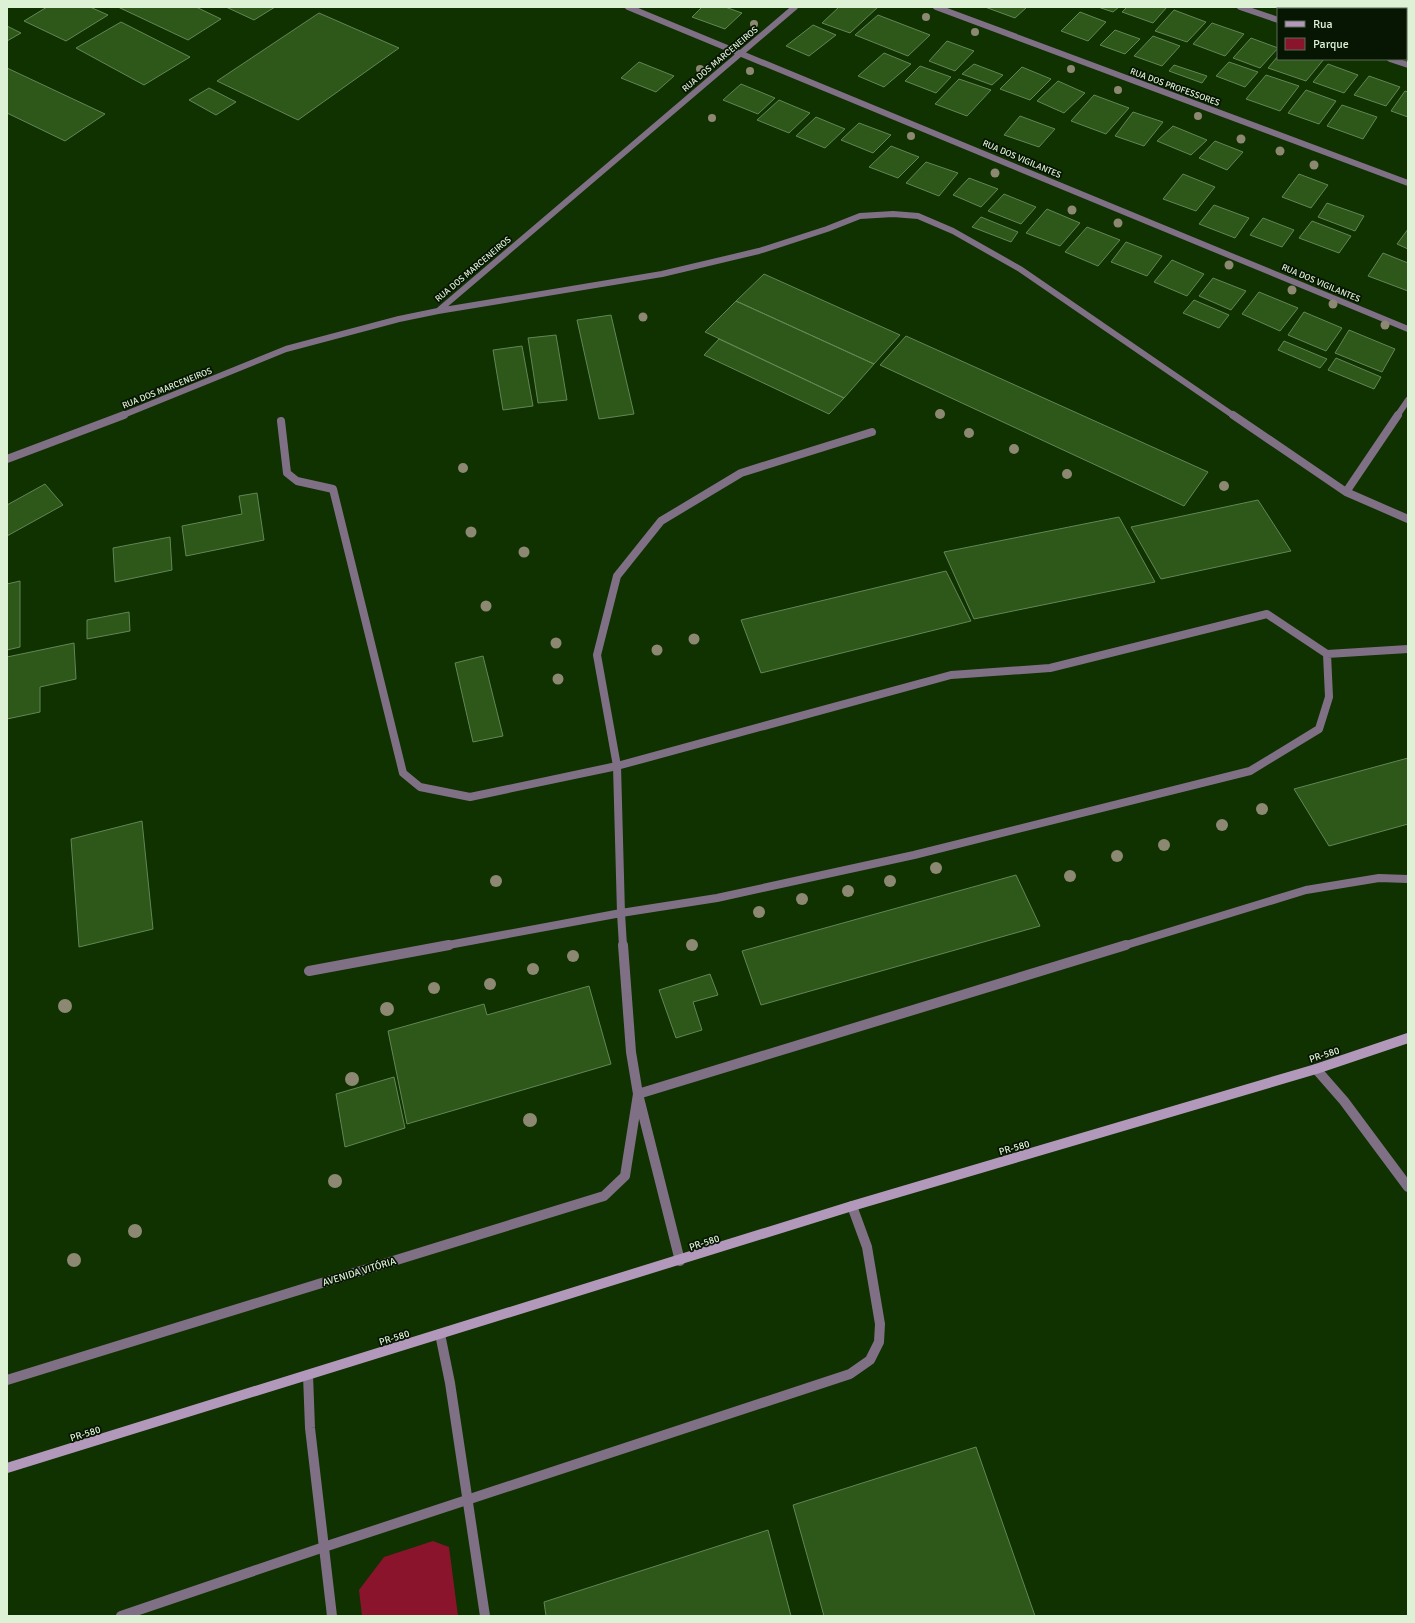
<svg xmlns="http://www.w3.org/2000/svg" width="1415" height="1623" viewBox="0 0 1415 1623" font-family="Signika,sans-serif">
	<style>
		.green { fill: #89142c }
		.building { fill: #2e571a; stroke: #638754 }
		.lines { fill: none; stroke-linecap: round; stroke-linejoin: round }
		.service-far1 { stroke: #807086; stroke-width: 8 }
		.service { stroke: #807086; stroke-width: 10 }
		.minor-far2 { stroke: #807086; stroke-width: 6 }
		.minor-far1 { stroke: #807086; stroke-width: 8 }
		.minor { stroke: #807086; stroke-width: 10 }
		.secondary { stroke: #b299bc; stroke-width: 10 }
		.tree { fill: #8c8872 }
		.labels { text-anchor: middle; stroke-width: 3.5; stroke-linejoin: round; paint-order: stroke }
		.far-street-label { font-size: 9px; fill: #ddf1d5; stroke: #071503 }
		.street-label { font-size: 10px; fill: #ddf1d5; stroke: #071503 }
	</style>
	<rect width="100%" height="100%" fill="#103100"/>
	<path class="green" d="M 433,1541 L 449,1547 L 458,1616 L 362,1616 L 359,1590 L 384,1557 Z"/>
	<path class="building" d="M 47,7 L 90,7 L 108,15 L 66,41 L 24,21 Z
		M 118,7 L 196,7 L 221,19 L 188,40 Z
		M 226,7 L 275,7 L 254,20 Z
		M 702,7 L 725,7 L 742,13 L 725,29 L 692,17 Z
		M 839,7 L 878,7 L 850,33 L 822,23 Z
		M 985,7 L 1027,7 L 1015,18 Z
		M 1098,7 L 1119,7 L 1113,12 Z
		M 1127,7 L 1167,7 L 1153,23 L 1122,12 Z
		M 1316,7 L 1369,7 L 1368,9 L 1314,9 Z
		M 1174,10 L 1206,22 L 1187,42 L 1155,31 Z
		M 1080,12 L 1106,22 L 1088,41 L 1061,31 Z
		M 319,13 L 399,48 L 298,120 L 217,81 Z
		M 878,15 L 930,35 L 908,56 L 855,35 Z
		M 121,22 L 190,57 L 144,85 L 76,48 Z
		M 1212,23 L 1244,34 L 1225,56 L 1193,44 Z
		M 813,25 L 836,35 L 809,56 L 786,46 Z
		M 7,26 L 21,33 L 7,41 Z
		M 1115,30 L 1140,39 L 1125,54 L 1100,45 Z
		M 1153,36 L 1180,46 L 1162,66 L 1134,56 Z
		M 1251,38 L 1278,48 L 1260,68 L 1233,58 Z
		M 947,41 L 974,51 L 955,71 L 929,61 Z
		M 884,53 L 911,64 L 884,87 L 858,76 Z
		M 1278,56 L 1278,59 L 1324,59 L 1306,81 L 1268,68 Z
		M 639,62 L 674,76 L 656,92 L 621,78 Z
		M 1229,62 L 1258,72 L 1245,87 L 1216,76 Z
		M 974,64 L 1003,75 L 992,85 L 962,74 Z
		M 1328,64 L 1358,75 L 1344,93 L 1313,82 Z
		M 1174,65 L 1207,76 L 1202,83 L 1169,71 Z
		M 920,66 L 951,77 L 936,93 L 905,81 Z
		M 1022,67 L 1051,79 L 1030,100 L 1000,89 Z
		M 7,68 L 105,114 L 65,141 L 7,113 Z
		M 1266,75 L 1299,86 L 1280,111 L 1246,99 Z
		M 1369,76 L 1400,87 L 1386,106 L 1354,95 Z
		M 959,79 L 991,90 L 967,116 L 935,104 Z
		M 1058,81 L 1085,93 L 1064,113 L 1037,101 Z
		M 741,84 L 775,98 L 758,114 L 723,100 Z
		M 209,88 L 236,102 L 216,115 L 189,100 Z
		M 1306,90 L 1336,101 L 1319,124 L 1288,113 Z
		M 1405,91 L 1408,92 L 1408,117 L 1391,111 Z
		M 1094,95 L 1129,108 L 1106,134 L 1071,121 Z
		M 779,100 L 810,113 L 789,133 L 757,120 Z
		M 1342,105 L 1377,117 L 1363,139 L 1327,126 Z
		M 1133,112 L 1163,122 L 1144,146 L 1115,136 Z
		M 1020,116 L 1055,129 L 1039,147 L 1004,135 Z
		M 816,117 L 845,129 L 825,148 L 796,136 Z
		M 859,123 L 891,135 L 873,153 L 841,140 Z
		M 1173,126 L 1207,140 L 1191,155 L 1157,141 Z
		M 1215,141 L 1243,152 L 1227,170 L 1199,158 Z
		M 891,146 L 919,157 L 898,178 L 869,167 Z
		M 926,162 L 958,173 L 939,196 L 906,183 Z
		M 1183,174 L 1215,187 L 1196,211 L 1163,199 Z
		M 1299,174 L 1328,185 L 1311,208 L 1282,197 Z
		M 969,178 L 998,189 L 981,207 L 953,195 Z
		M 1004,194 L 1036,207 L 1021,224 L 988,211 Z
		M 1327,203 L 1364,216 L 1355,231 L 1318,217 Z
		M 1214,205 L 1249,218 L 1235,238 L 1199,224 Z
		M 1047,209 L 1080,223 L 1060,246 L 1026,233 Z
		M 981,217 L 1018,232 L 1011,242 L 972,227 Z
		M 1263,218 L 1294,230 L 1282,247 L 1250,235 Z
		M 1312,221 L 1351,236 L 1339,253 L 1299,238 Z
		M 1087,227 L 1120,240 L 1098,266 L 1065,252 Z
		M 1408,229 L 1408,249 L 1397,244 Z
		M 1126,242 L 1162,256 L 1147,276 L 1111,262 Z
		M 1383,253 L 1408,263 L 1408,291 L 1368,276 Z
		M 1172,260 L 1204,274 L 1187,296 L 1154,282 Z
		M 764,274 L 900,335 L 874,364 L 736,301 Z
		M 1213,278 L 1246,291 L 1231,310 L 1199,296 Z
		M 1259,292 L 1298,308 L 1280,331 L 1242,314 Z
		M 1194,300 L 1229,315 L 1219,328 L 1183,313 Z
		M 736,301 L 874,364 L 844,398 L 705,332 Z
		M 1304,312 L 1342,328 L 1326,351 L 1288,335 Z
		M 611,315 L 634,414 L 599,419 L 577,320 Z
		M 1349,330 L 1395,349 L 1382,372 L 1335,353 Z
		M 556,335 L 567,400 L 538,403 L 528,338 Z
		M 906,336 L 1208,472 L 1184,506 L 880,365 Z
		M 719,339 L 844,398 L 829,414 L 704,355 Z
		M 1284,341 L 1327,359 L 1320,368 L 1278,350 Z
		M 522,346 L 533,406 L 503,410 L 493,350 Z
		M 1336,358 L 1381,377 L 1374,389 L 1328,370 Z
		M 45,484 L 63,505 L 7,536 L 7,505 Z
		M 257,493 L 264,540 L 186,556 L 182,526 L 242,514 L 239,496 Z
		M 1258,500 L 1291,551 L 1161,579 L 1131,527 Z
		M 1119,517 L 1155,582 L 974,619 L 944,552 Z
		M 170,537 L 172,570 L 115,582 L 113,548 Z
		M 946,571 L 971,621 L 761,673 L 741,620 Z
		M 20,581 L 20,647 L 7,650 L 7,584 Z
		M 129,612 L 130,631 L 87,639 L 87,620 Z
		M 74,643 L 76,679 L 40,687 L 40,712 L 7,719 L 7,657 Z
		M 483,656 L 503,736 L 473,742 L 455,663 Z
		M 1408,758 L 1408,824 L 1329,846 L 1294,789 Z
		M 142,821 L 153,929 L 79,947 L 71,839 Z
		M 1016,875 L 1040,926 L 761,1005 L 742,951 Z
		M 710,974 L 718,995 L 693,1002 L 702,1030 L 676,1038 L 659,990 Z
		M 589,986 L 611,1064 L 407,1124 L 388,1031 L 484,1004 L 487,1015 Z
		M 394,1077 L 405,1128 L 345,1147 L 336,1094 Z
		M 976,1447 L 1035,1616 L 824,1616 L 793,1505 Z
		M 768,1530 L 791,1616 L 546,1616 L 544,1602 Z"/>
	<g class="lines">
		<path class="service-far1" d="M 281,421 L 287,473 L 297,481 L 333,489 L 403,773 L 420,787 L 470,797 L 617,766 L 951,675 L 1050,668 L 1267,614 L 1327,654 L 1408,649
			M 443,946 L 621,913 L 717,898 L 914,855 L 1250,771 L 1319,729 L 1329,697 L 1327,654
			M 623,946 L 621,913 L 617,766 L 597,655 L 617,576 L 661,521 L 741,473 L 872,432"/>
		<path class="service" d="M 623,945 L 631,1052 L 638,1094 L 680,1261
			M 309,971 L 449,945
			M 121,1616 L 324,1547 L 850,1374 L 870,1360 L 879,1342 L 880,1324 L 867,1247 L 852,1206"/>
		<path class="minor-far2" d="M 628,7 L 1408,329
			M 936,7 L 1408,183
			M 1240,7 L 1278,20
			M 1390,59 L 1408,65
			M 438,311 L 662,274 L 759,251 L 827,229 L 860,216 L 893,214 L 918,216 L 953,231 L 1020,269 L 1234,416
			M 121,416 L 286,349 L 399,319 L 438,311 L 795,7
			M 1397,416 L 1408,400"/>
		<path class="minor-far1" d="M 1233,415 L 1346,492 L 1408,519
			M 7,459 L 124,415
			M 1346,492 L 1398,415
			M 1123,946 L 1306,890 L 1379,878 L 1408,879"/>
		<path class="minor" d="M 1316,1069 L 1344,1101 L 1408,1187
			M 440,1334 L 450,1383 L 485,1616
			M 308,1375 L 310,1428 L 332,1616
			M 7,1380 L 604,1196 L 625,1176 L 638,1094 L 1126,945"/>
		<path class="secondary" d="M 7,1468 L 852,1206 L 1316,1069 L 1408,1038"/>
	</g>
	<g class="tree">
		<circle cx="926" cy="17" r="4"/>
		<circle cx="754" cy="24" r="4"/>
		<circle cx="975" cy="32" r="4"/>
		<circle cx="700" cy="69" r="4"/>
		<circle cx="1071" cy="69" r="4"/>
		<circle cx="750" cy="71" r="4"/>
		<circle cx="1118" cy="90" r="4"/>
		<circle cx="1198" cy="116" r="4"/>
		<circle cx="712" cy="118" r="4"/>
		<circle cx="911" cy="136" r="4"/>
		<circle cx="1241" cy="139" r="4.5"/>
		<circle cx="1280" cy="151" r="4.5"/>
		<circle cx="1314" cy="165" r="4.5"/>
		<circle cx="995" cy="173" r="4.5"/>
		<circle cx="1072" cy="210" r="4.5"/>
		<circle cx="1118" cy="223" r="4.5"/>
		<circle cx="1229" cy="265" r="4.5"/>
		<circle cx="1292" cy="290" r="4.5"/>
		<circle cx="1333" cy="304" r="4.5"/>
		<circle cx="643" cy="317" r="4.5"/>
		<circle cx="1385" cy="325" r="4.5"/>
		<circle cx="940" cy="414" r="5"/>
		<circle cx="969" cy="433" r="5"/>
		<circle cx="1014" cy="449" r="5"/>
		<circle cx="463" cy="468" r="5"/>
		<circle cx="1067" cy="474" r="5"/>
		<circle cx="1224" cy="486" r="5"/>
		<circle cx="471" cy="532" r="5.5"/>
		<circle cx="524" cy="552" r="5.5"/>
		<circle cx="486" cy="606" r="5.5"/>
		<circle cx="694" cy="639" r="5.5"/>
		<circle cx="556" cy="643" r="5.5"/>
		<circle cx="657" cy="650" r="5.5"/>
		<circle cx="558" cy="679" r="5.5"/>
		<circle cx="1262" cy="809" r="6"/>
		<circle cx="1222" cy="825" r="6"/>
		<circle cx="1164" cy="845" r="6"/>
		<circle cx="1117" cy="856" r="6"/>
		<circle cx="936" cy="868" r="6"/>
		<circle cx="1070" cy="876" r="6"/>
		<circle cx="496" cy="881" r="6"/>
		<circle cx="890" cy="881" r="6"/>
		<circle cx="848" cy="891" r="6"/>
		<circle cx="802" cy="899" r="6"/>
		<circle cx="759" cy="912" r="6"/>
		<circle cx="692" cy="945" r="6"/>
		<circle cx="573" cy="956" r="6"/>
		<circle cx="533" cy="969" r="6"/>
		<circle cx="490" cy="984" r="6"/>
		<circle cx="434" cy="988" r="6"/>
		<circle cx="65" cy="1006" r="7"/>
		<circle cx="387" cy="1009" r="7"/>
		<circle cx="352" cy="1079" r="7"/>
		<circle cx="530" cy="1120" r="7"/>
		<circle cx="335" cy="1181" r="7"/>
		<circle cx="135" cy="1231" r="7"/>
		<circle cx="74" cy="1260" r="7"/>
	</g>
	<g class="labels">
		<g class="far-street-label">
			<text transform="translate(720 59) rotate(-40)" y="3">RUA DOS MARCENEIROS</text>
			<text transform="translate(1175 87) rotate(20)" y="3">RUA DOS PROFESSORES</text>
			<text transform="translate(1022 159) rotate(23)" y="3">RUA DOS VIGILANTES</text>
			<text transform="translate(473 269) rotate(-40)" y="3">RUA DOS MARCENEIROS</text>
			<text transform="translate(1321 283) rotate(23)" y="3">RUA DOS VIGILANTES</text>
			<text transform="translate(167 388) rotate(-22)" y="3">RUA DOS MARCENEIROS</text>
		</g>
		<g class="street-label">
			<text transform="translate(1324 1054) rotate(-18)" y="4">PR-580</text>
			<text transform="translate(1014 1147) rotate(-16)" y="4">PR-580</text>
			<text transform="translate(704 1242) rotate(-18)" y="4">PR-580</text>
			<text transform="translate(359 1271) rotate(-17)" y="4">AVENIDA VITÓRIA</text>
			<text transform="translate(394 1337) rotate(-17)" y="4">PR-580</text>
			<text transform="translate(85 1433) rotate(-17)" y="4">PR-580</text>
		</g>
	</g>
	<rect width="1415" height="1623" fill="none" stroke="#ddf1d5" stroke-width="16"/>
	<rect x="1277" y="8" width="130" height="52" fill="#071503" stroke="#5d6d57"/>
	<rect x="1285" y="21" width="20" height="6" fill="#b299bc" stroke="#5d6d57"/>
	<text x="1313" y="28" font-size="12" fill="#ddf1d5">Rua</text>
	<rect x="1285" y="38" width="20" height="12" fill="#89142c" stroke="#5d6d57"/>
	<text x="1313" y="48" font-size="12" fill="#ddf1d5">Parque</text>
</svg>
